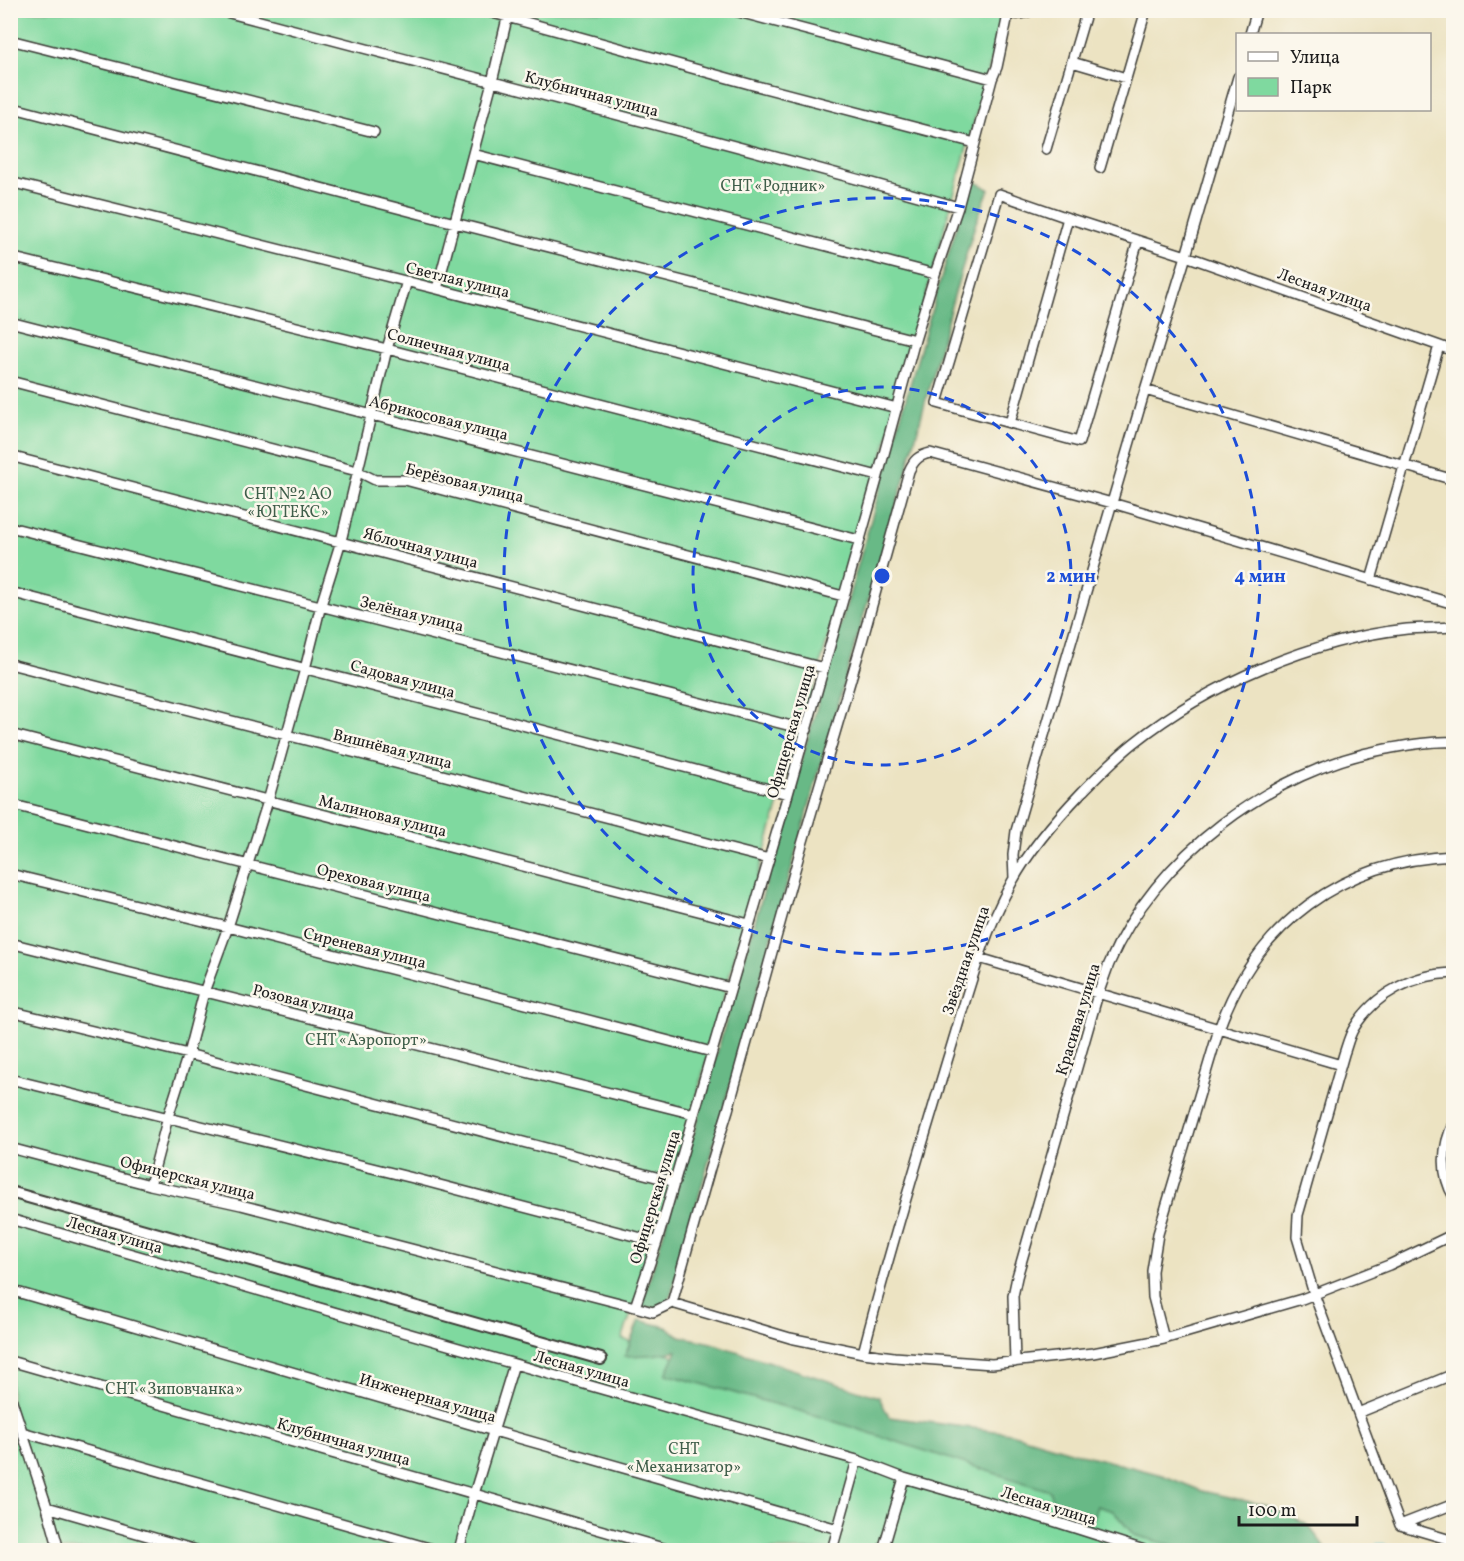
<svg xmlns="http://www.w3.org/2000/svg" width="1464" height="1561" viewBox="0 0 1464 1561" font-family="Vollkorn,serif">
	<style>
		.green { fill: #7fd99f; stroke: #4e7a5e; stroke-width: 1.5 }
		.forest { fill: #67b986; stroke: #426a51; stroke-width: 1.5 }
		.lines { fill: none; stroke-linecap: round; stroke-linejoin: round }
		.river { stroke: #5bc7d2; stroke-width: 14 }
		.minor-casing { stroke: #3b3a35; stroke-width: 12 }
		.tertiary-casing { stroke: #3b3a35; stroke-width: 14 }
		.minor { stroke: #fff; stroke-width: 9 }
		.tertiary { stroke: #fff; stroke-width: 10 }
		.ring { fill: none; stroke: #1d4ed8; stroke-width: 3; stroke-dasharray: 10 8 }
		.labels { text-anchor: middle; stroke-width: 5; stroke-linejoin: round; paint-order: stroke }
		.street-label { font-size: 16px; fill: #1c1c1c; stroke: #fbf7ec }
		.park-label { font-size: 16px; fill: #3f5e4a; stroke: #fbf7ec }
		.centre { fill: #1d4ed8; stroke: #fbf7ec; stroke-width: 3 }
		.ring-label { font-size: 18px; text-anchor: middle; font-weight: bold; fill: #1d4ed8; stroke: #fbf7ec; stroke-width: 5; stroke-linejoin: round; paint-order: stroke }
	</style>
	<rect width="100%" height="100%" fill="#fbf7ec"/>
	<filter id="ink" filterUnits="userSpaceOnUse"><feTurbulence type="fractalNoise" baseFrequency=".0167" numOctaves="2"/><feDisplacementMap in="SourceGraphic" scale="12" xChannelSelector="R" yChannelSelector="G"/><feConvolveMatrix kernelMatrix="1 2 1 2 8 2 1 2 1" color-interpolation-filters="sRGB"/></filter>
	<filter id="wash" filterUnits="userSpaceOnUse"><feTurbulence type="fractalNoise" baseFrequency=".008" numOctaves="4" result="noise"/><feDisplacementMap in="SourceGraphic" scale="24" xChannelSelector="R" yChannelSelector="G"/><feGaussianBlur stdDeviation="1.35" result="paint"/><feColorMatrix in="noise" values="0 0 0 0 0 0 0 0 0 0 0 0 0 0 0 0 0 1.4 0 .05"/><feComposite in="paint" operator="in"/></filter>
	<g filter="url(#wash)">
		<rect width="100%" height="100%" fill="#ece3c2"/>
		<path class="green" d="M 11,11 L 1005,11 L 904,373 L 895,413 L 747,911 L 657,1242 L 622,1339 L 1267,1550 L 11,1550 Z"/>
		<path class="forest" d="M 971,179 L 989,189 L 975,225 L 951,306 L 908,466 L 845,679 L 667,1309 L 641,1307 L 695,1129 L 935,298 Z
			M 639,1320 L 666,1327 L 680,1336 L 711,1343 L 879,1397 L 889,1417 L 1010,1433 L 1081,1454 L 1162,1475 L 1202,1491 L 1268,1506 L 1308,1525 L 1327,1550 L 1189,1550 L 1134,1535 L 1113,1511 L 1097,1506 L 1090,1527 L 1058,1514 L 1050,1491 L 814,1415 L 666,1374 L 677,1351 L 652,1355 L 625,1356 Z"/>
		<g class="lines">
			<path class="river" d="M 1379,1550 L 1382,1550"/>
		</g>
	</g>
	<g filter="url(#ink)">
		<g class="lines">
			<g class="minor-casing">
				<path id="minor" d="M 218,10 C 465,75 712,138 958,207
					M 482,10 L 753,85 L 975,143
					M 731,10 L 992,79
					M 997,10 C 1009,14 1021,17 1032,10
					M 1250,34 L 1257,10
					M 10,40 L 374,132
					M 1072,62 L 1126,78
					M 10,107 L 455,223 L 915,340
					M 1046,149 L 1087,10
					M 473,154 L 935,274
					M 1100,168 L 1146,10
					M 10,182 L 437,289 L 897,408
					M 1138,241 L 1079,442 L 937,403 L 999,194 L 1068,218 L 1186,256 L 1454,351
					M 10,257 L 387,349 L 878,476
					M 437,289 L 492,82 L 509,10
					M 10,322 L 859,540
					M 10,381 L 357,471 L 375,480 L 405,480 L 843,596
					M 1145,390 L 1454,480
					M 1010,423 L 1068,218
					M 10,456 L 824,668
					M 10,527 L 807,730
					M 1371,580 L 1439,346
					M 10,592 L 788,794
					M 10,664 L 769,859
					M 10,734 L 749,924
					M 10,804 L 731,988
					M 10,874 L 228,927 L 712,1052
					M 1014,878 L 1013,855 L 1016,831 L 1145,390 L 1186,256 L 1238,77
					M 10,943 L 694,1114
					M 979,958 L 1341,1065
					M 1454,973 C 1414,974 1375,993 1354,1028 C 1349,1036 1347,1046 1344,1054 L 1298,1215 L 1297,1237 L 1314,1294 L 1358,1413 L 1454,1374
					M 10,1011 L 188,1054 L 675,1182
					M 10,1079 L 413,1178 L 657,1242
					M 1454,1122 C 1442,1146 1440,1174 1454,1197
					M 10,1148 L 150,1185 L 241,1205 L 635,1307 L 657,1242 L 712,1052 L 788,794 L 878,476 L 915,340 L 935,274 L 958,207 L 992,79 L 997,67 L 1009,10
					M 150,1185 L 168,1117 L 188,1054 L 204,992 L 228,927 L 268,801 L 305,669 L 321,605 L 341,541 L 387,349 L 407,281
					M 10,1219 L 605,1390 L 857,1460 L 904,1478 L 1053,1521 L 1144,1550
					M 10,1290 L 494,1431 L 838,1529
					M 672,1303 L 790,1338 L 863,1353 L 894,1357 L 992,1364 L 1093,1353 L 1164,1339 L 1302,1299 L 1389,1265 L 1454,1234
					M 635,1307 L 653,1312 L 672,1303 L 710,1168 L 728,1110 L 801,848 L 861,645 L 909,471 C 914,460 918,456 930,453 L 1112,503 L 1454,604
					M 1164,1339 L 1153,1297 L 1152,1271 L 1158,1234 L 1219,1029 C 1256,924 1343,860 1454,856
					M 863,1353 C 888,1255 918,1158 947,1061 C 966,1000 981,937 1012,882 C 1029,851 1058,817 1082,792 C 1099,775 1115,758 1134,743 C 1208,684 1313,639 1407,629 C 1422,628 1438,628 1454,627
					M 10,1361 L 670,1550
					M 1015,1362 L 1013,1296 L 1017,1277 L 1098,994 C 1102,984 1105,974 1109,964 C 1155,856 1272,770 1386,749 C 1409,745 1430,741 1454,742
					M 10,1395 L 47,1507 L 59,1550
					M 1358,1413 L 1400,1525 L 1454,1504
					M 22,1432 L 436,1550
					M 47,1507 L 196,1550
					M 1400,1525 L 1454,1541
					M 884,1546 L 901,1550
					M 459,1550 L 474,1494 L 514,1364
					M 832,1550 L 857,1460
					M 883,1550 L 904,1478"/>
			</g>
			<g class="tertiary-casing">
				<path id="tertiary" d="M 10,1192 L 601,1359"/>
			</g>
			<use href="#minor" class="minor"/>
			<use href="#tertiary" class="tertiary"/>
		</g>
	</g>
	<g class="ring">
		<circle cx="882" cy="576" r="189"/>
		<circle cx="882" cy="576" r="378"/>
	</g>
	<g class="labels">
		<g class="street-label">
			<text transform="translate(592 93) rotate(15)" y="6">Клубничная улица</text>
			<text transform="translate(458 279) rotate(14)" y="6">Светлая улица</text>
			<text transform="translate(1325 289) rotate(20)" y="6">Лесная улица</text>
			<text transform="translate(449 349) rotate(15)" y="6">Солнечная улица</text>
			<text transform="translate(439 417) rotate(14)" y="6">Абрикосовая улица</text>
			<text transform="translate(465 482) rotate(14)" y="6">Берёзовая улица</text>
			<text transform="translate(421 547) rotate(15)" y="6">Яблочная улица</text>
			<text transform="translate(412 613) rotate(14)" y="6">Зелёная улица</text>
			<text transform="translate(403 678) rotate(15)" y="6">Садовая улица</text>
			<text transform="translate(790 731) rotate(-74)" y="6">Офицерская улица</text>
			<text transform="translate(393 748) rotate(14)" y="6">Вишнёвая улица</text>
			<text transform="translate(383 815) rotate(14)" y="6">Малиновая улица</text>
			<text transform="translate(374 882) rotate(14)" y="6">Ореховая улица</text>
			<text transform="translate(365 947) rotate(14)" y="6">Сиреневая улица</text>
			<text transform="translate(965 960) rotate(-71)" y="6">Звёздная улица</text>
			<text transform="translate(304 1001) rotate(14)" y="6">Розовая улица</text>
			<text transform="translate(1077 1019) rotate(-73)" y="6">Красивая улица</text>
			<text transform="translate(188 1177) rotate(14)" y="6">Офицерская улица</text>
			<text transform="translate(654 1197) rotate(-73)" y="6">Офицерская улица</text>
			<text transform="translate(115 1234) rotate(16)" y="6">Лесная улица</text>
			<text transform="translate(582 1368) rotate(16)" y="6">Лесная улица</text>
			<text transform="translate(428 1397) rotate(16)" y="6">Инженерная улица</text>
			<text transform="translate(344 1441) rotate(16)" y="6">Клубничная улица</text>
			<text transform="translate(1049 1505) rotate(17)" y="6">Лесная улица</text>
		</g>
		<g class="park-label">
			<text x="773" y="191">СНТ «Родник»</text>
			<text x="288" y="499">СНТ №2 АО<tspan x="288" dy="18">«ЮГТЕКС»</tspan></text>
			<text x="366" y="1045">СНТ «Аэропорт»</text>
			<text x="174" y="1394">СНТ «Зиповчанка»</text>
			<text x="684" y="1454">СНТ<tspan x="684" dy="18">«Механизатор»</tspan></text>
		</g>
	</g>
	<circle cx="882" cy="576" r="9" class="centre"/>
	<g class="ring-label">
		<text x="1071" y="582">2 мин</text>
		<text x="1260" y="582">4 мин</text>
	</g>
	<rect width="1464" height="1561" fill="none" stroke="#fbf7ec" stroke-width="36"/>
	<rect x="1236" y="33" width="195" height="78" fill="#fbf7ec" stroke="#a29f99" stroke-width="1.5"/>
	<rect x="1248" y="52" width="30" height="9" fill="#ffffff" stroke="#a29f99" stroke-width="1.5"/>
	<text x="1290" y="63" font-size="18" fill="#1c1c1c">Улица</text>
	<rect x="1248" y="78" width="30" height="18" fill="#7fd99f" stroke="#a29f99" stroke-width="1.5"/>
	<text x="1290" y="93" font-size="18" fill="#1c1c1c">Парк</text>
	<path d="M1239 1516v9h118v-9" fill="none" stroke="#1c1c1c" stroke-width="3"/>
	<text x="1248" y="1516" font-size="18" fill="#1c1c1c" stroke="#fbf7ec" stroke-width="4.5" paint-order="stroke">100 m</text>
</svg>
